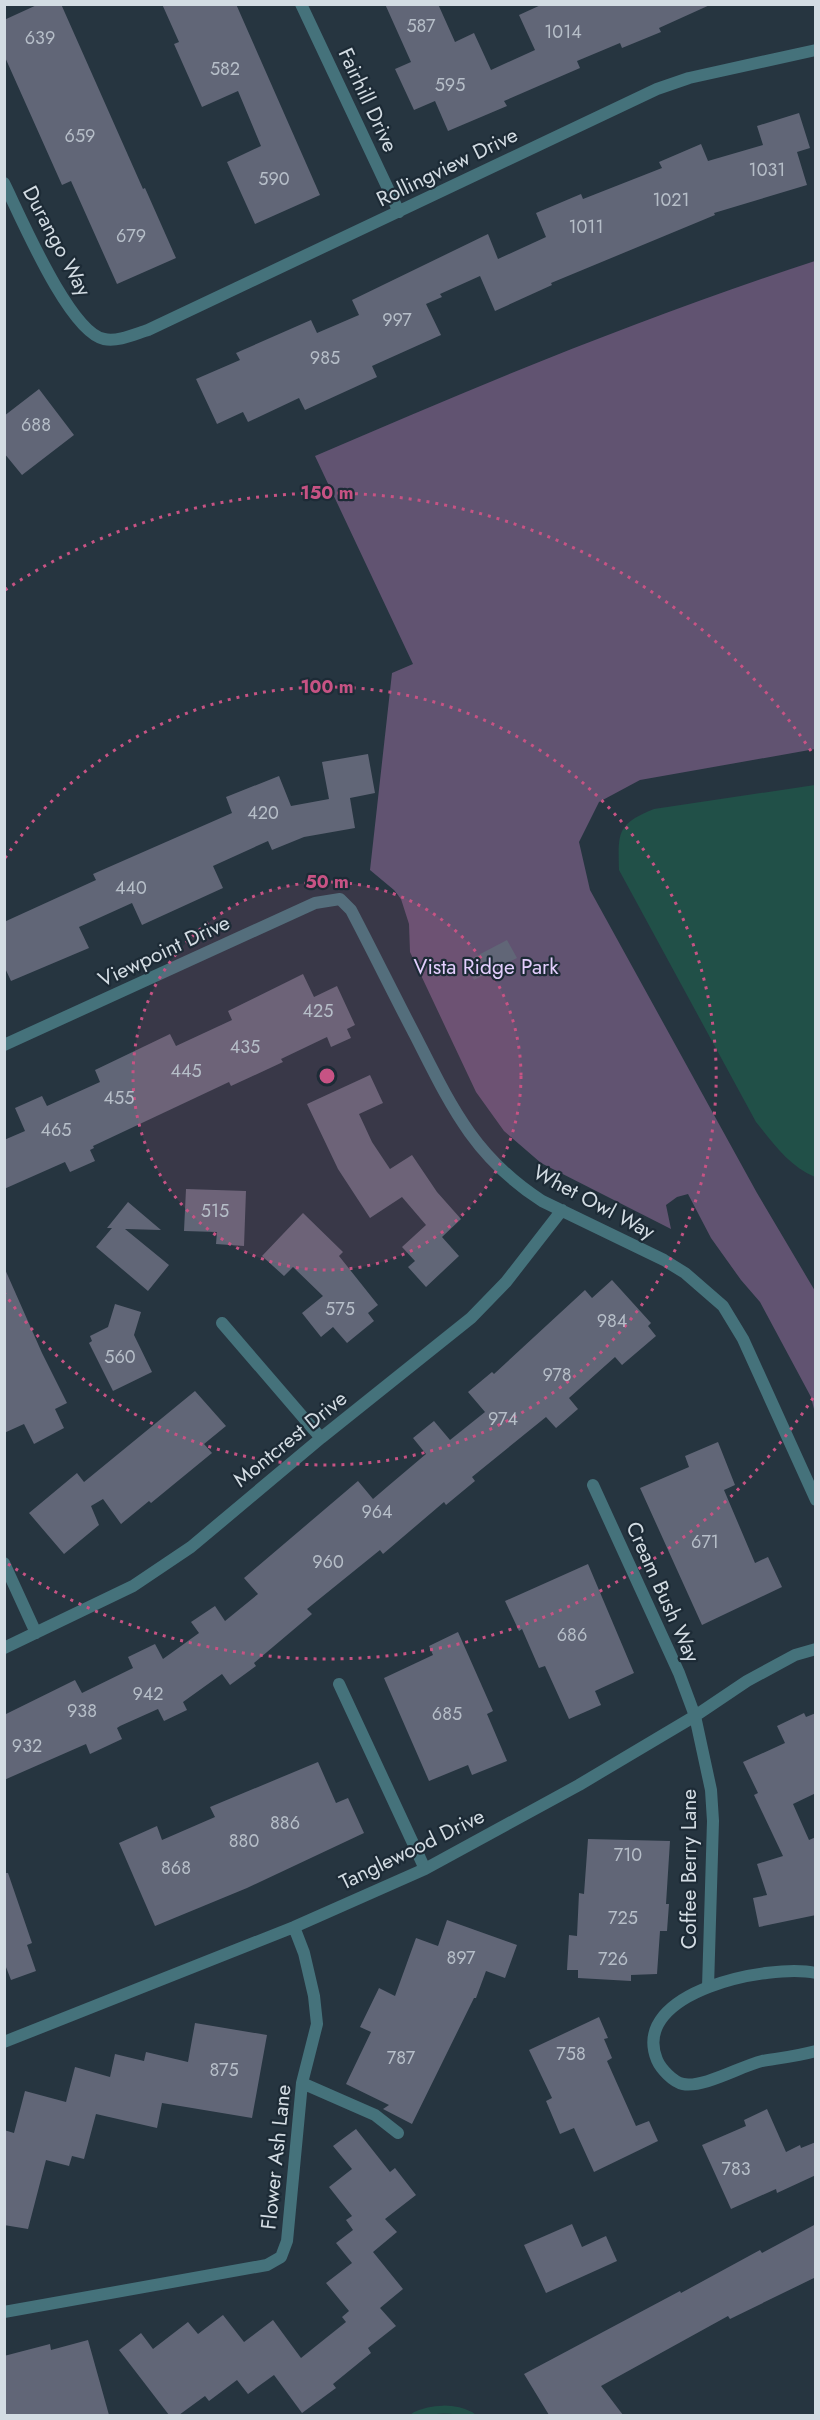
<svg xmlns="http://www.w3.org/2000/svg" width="820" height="2420" viewBox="0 0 820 2420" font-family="Jost,sans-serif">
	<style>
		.green { fill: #615371 }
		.water { fill: #215048 }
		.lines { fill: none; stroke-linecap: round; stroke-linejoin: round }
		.stream { stroke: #215048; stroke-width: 8 }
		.building { fill: #616677 }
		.minor { stroke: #45727b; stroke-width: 12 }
		.ring { fill: none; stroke: #c75384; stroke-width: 3; stroke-dasharray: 3 6 }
		.labels { text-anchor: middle; stroke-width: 4.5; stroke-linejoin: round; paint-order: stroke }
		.number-label { font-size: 18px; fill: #b6bec8 }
		.street-label { font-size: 21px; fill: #d3dce3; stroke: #1d2b36 }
		.park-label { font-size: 21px; fill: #e3cefd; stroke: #1d2b36 }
		.centre { fill: #c75384; stroke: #1d2b36; stroke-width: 3 }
		.ring-label { font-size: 18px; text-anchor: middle; font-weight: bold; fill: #c75384; stroke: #1d2b36; stroke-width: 4.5; stroke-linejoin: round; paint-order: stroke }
	</style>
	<rect width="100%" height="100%" fill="#263540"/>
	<path class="green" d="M 815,261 L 815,749 L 640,780 L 599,802 L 579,842 L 590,890 L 757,1193 L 815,1291 L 815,1413 L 811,1397 L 760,1302 L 741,1280 L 711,1238 L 688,1194 L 677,1197 L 666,1205 L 671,1229 L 541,1163 L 504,1131 L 476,1092 L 410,952 L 409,924 L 401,899 L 394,890 L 370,870 L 392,673 L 413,664 L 315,456 C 479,385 645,316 815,261 Z"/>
	<path class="water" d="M 815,785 L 816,785 L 815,1177 C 789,1166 774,1144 756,1122 L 619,870 C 618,832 617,824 654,809 Z"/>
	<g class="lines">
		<path class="stream" d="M 415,2416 C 432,2408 454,2407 471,2416"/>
	</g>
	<path class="building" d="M 39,4 L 61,4 L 143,189 L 145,188 L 176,258 L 117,284 L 71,181 L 62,185 L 4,55 L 4,20 Z
		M 162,4 L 236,4 L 320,195 L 255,224 L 227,162 L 261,146 L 238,91 L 202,107 L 174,44 L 179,42 Z
		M 385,4 L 438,4 L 455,42 L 474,33 L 491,70 L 535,50 L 519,15 L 543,4 L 712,4 L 659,28 L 661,32 L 622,48 L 620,43 L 577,61 L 580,68 L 504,101 L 507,106 L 448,131 L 435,101 L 414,110 L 395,69 L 411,62 Z
		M 799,113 L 810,148 L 797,152 L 807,185 L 714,213 L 715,215 L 551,283 L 552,285 L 495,311 L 480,276 L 440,294 L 442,297 L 426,304 L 441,335 L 372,366 L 377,377 L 305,410 L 299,398 L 248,422 L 243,412 L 217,424 L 196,379 L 240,360 L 236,353 L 311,320 L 317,333 L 359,315 L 352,300 L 488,234 L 498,259 L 546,237 L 536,213 L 581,194 L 583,199 L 662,168 L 659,162 L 701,144 L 708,161 L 763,145 L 757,126 Z
		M 39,389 L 74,435 L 22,475 L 4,453 L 4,416 Z
		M 368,754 L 375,793 L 350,798 L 355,828 L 304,837 L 272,850 L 268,841 L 213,866 L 223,888 L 142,925 L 132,903 L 79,927 L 89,948 L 11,981 L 4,966 L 4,922 L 96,880 L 93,874 L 232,813 L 226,797 L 279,776 L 291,806 L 329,799 L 322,762 Z
		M 507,940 L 517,958 L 474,980 L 465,962 Z
		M 303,974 L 314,997 L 337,986 L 355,1025 L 347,1029 L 351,1038 L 331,1047 L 327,1037 L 281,1059 L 283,1062 L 231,1086 L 229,1082 L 93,1146 L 94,1148 L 90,1150 L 95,1161 L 70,1172 L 65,1162 L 4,1189 L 4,1140 L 25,1131 L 15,1108 L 42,1096 L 47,1106 L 100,1082 L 95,1070 L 170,1034 L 176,1046 L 232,1020 L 228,1011 Z
		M 370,1075 L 383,1103 L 359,1114 L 372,1142 L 390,1169 L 412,1155 L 437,1192 L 461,1219 L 442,1237 L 459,1256 L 426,1287 L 408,1267 L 415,1261 L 402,1247 L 426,1225 L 402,1197 L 370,1218 L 338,1169 L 307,1104 Z
		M 186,1189 L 246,1191 L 244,1246 L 216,1244 L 217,1232 L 184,1231 Z
		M 128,1202 L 161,1230 L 125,1229 L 169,1265 L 148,1291 L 96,1247 L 112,1228 L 107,1228 Z
		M 303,1213 L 343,1252 L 339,1256 L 378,1305 L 368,1313 L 374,1321 L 347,1343 L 333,1327 L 321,1337 L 302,1313 L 323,1296 L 293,1267 L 284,1276 L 262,1256 Z
		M 4,1267 L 42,1353 L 67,1403 L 55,1409 L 64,1428 L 34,1444 L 24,1424 L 4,1433 Z
		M 612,1280 L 651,1323 L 648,1326 L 656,1336 L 622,1365 L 615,1357 L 569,1398 L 578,1409 L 556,1428 L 546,1417 L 472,1477 L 475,1481 L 446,1505 L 444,1502 L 383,1554 L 380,1550 L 307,1609 L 312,1614 L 254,1663 L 256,1666 L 230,1685 L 222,1674 L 183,1702 L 187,1710 L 164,1721 L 158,1709 L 120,1726 L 117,1728 L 122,1739 L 90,1754 L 86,1744 L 4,1780 L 4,1715 L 75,1680 L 82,1693 L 133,1668 L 128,1657 L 155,1644 L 163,1659 L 199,1633 L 191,1622 L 215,1606 L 225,1621 L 258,1594 L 244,1578 L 358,1481 L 373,1499 L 387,1487 L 426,1454 L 413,1438 L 434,1421 L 450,1440 L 485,1412 L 468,1392 L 492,1372 L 494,1374 L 585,1290 L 592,1298 Z
		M 115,1304 L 141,1312 L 134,1335 L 152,1372 L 113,1391 L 89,1343 L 92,1341 L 90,1336 L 108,1327 Z
		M 195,1391 L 226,1426 L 204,1444 L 212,1453 L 151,1503 L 149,1501 L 121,1524 L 103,1499 L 91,1506 L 99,1525 L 64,1554 L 29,1513 L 77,1473 L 84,1482 Z
		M 718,1442 L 735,1485 L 724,1490 L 755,1563 L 768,1557 L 782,1587 L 702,1625 L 640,1488 L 689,1467 L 685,1456 Z
		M 588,1564 L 634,1673 L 595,1691 L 601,1705 L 569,1719 L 545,1666 L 539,1668 L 522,1629 L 519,1631 L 505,1601 Z
		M 458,1632 L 493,1711 L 487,1714 L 507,1761 L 472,1775 L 468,1765 L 429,1781 L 384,1678 L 433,1655 L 429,1646 Z
		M 804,1713 L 806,1717 L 816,1713 L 816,1793 L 793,1804 L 809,1840 L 816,1837 L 816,1915 L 759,1927 L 753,1898 L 767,1895 L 757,1864 L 783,1856 L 754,1795 L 758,1793 L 743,1762 L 785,1743 L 777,1726 Z
		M 318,1762 L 336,1803 L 348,1798 L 364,1833 L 247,1888 L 155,1926 L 119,1843 L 157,1826 L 162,1840 L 215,1817 L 210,1807 Z
		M 588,1839 L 670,1841 L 666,1904 L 669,1904 L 667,1931 L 660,1931 L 657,1974 L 631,1975 L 631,1981 L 578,1978 L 578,1970 L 567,1970 L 569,1935 L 577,1936 L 579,1893 L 584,1894 Z
		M 4,1873 L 8,1873 L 32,1943 L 27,1945 L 36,1971 L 11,1980 L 4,1962 Z
		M 447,1920 L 517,1945 L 505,1978 L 486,1971 L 476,1998 L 474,1998 L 412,2124 L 383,2109 L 389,2105 L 346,2084 L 371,2032 L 360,2027 L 379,1988 L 395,1996 L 416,1938 L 438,1946 Z
		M 599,2017 L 608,2038 L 604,2039 L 612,2058 L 607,2061 L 636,2126 L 649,2121 L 658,2141 L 594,2172 L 574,2128 L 560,2134 L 546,2101 L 552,2098 L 529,2050 Z
		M 195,2023 L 267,2035 L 252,2118 L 162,2103 L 157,2128 L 96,2114 L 84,2159 L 72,2156 L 69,2166 L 46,2160 L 28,2229 L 4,2225 L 4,2130 L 14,2133 L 25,2091 L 66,2102 L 75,2067 L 110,2077 L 115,2054 L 144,2061 L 146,2052 L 188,2062 Z
		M 767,2109 L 786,2152 L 800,2145 L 801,2148 L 816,2142 L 816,2175 L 777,2193 L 776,2189 L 731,2209 L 702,2145 L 746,2126 L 744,2120 Z
		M 356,2129 L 390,2172 L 395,2168 L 416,2195 L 385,2219 L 397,2232 L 373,2252 L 403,2289 L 380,2308 L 396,2326 L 368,2348 L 371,2353 L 333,2384 L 336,2388 L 302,2413 L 274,2375 L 248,2394 L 237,2380 L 209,2401 L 205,2396 L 179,2415 L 169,2415 L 119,2350 L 141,2333 L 153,2349 L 188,2322 L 198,2334 L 223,2315 L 244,2342 L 273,2320 L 301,2358 L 346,2322 L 342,2317 L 349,2311 L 326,2283 L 352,2263 L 336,2243 L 353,2230 L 346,2220 L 352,2216 L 329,2187 L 352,2169 L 333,2146 Z
		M 572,2224 L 582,2247 L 606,2236 L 617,2261 L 546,2293 L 524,2245 Z
		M 816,2224 L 816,2277 L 730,2319 L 728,2316 L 601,2386 L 623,2415 L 549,2415 L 524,2374 L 680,2291 L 681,2293 L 760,2250 L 762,2253 Z
		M 88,2340 L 109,2415 L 4,2415 L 4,2356 L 50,2344 L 51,2350 Z"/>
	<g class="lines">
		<path class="minor" d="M 301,4 L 399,212
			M 4,183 C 20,215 69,332 104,339 C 118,342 135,334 148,330 L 657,89 L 689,78 L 816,50
			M 4,1045 L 315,903 L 340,899 L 351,910 C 373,952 394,995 416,1037 C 451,1106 474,1157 542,1201 L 664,1260 L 685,1273 L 723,1306 L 743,1339 L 816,1500
			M 222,1323 L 321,1438
			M 593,1485 L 679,1673 L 695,1716 L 711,1790 L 713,1821 L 708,1987
			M 4,1563 L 36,1633
			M 4,1648 L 133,1586 L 191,1547 L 321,1438 L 471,1318 L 506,1282 L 562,1210
			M 339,1684 L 425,1869
			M 816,1973 C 771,1963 629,1991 657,2060 C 661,2069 673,2082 683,2084 C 704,2088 741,2066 762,2061 C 780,2058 798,2056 816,2051
			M 4,2042 L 294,1927 L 425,1869 L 579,1785 L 695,1716 L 747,1681 L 795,1655 L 816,1649
			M 302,2083 L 375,2115 L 398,2133
			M 4,2312 L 267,2265 L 281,2257 L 287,2241 L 302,2083 L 317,2024 L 314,1996 L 304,1953 L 294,1927"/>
	</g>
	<circle cx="327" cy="1076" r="194" fill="#c75384" fill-opacity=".12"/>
	<g class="ring">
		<circle cx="327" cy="1076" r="194"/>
		<path d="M5 858A389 389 0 1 1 5 1294"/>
		<path d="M813 1398A583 583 0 0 1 5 1562M5 590A583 583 0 0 1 813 754"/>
	</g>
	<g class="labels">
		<g class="number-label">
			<text x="421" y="32">587</text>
			<text x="563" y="38">1014</text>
			<text x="40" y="44">639</text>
			<text x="225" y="75">582</text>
			<text x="450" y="91">595</text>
			<text x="80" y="142">659</text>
			<text x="767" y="176">1031</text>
			<text x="274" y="185">590</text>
			<text x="671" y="206">1021</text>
			<text x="586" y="233">1011</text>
			<text x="131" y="242">679</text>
			<text x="397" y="326">997</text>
			<text x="325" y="364">985</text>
			<text x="36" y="431">688</text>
			<text x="263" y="819">420</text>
			<text x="131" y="894">440</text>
			<text x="318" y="1017">425</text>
			<text x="245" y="1053">435</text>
			<text x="186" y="1077">445</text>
			<text x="119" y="1104">455</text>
			<text x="56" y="1136">465</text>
			<text x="215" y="1217">515</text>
			<text x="340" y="1315">575</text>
			<text x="612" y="1327">984</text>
			<text x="120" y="1363">560</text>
			<text x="557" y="1381">978</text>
			<text x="503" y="1425">974</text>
			<text x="377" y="1518">964</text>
			<text x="705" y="1548">671</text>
			<text x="328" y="1568">960</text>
			<text x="572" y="1641">686</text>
			<text x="148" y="1700">942</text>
			<text x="82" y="1717">938</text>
			<text x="447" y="1720">685</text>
			<text x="27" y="1752">932</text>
			<text x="285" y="1829">886</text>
			<text x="244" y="1847">880</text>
			<text x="628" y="1861">710</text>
			<text x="176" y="1874">868</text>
			<text x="623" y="1924">725</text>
			<text x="461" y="1964">897</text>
			<text x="613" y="1965">726</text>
			<text x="571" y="2060">758</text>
			<text x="401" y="2064">787</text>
			<text x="224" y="2076">875</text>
			<text x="736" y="2175">783</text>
		</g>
		<g class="street-label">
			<text transform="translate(368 100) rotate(65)" y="7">Fairhill Drive</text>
			<text transform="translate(447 167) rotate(-26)" y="7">Rollingview Drive</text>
			<text transform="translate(57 241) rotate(62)" y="7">Durango Way</text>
			<text transform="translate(164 951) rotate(-25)" y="7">Viewpoint Drive</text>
			<text transform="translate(594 1202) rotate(28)" y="7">Whet Owl Way</text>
			<text transform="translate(290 1439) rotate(-39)" y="7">Montcrest Drive</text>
			<text transform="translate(663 1592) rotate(66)" y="7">Cream Bush Way</text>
			<text transform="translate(412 1849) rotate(-26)" y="7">Tanglewood Drive</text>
			<text transform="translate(689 1869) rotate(-90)" y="7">Coffee Berry Lane</text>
			<text transform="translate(276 2157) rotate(-84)" y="7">Flower Ash Lane</text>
		</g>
		<g class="park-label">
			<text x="486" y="974">Vista Ridge Park</text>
		</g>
	</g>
	<circle cx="327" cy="1076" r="9" class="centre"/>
	<g class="ring-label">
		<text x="327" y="499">150 m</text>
		<text x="327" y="693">100 m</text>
		<text x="327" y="888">50 m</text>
	</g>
	<rect width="820" height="2420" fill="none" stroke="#d3dce3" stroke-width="12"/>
</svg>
